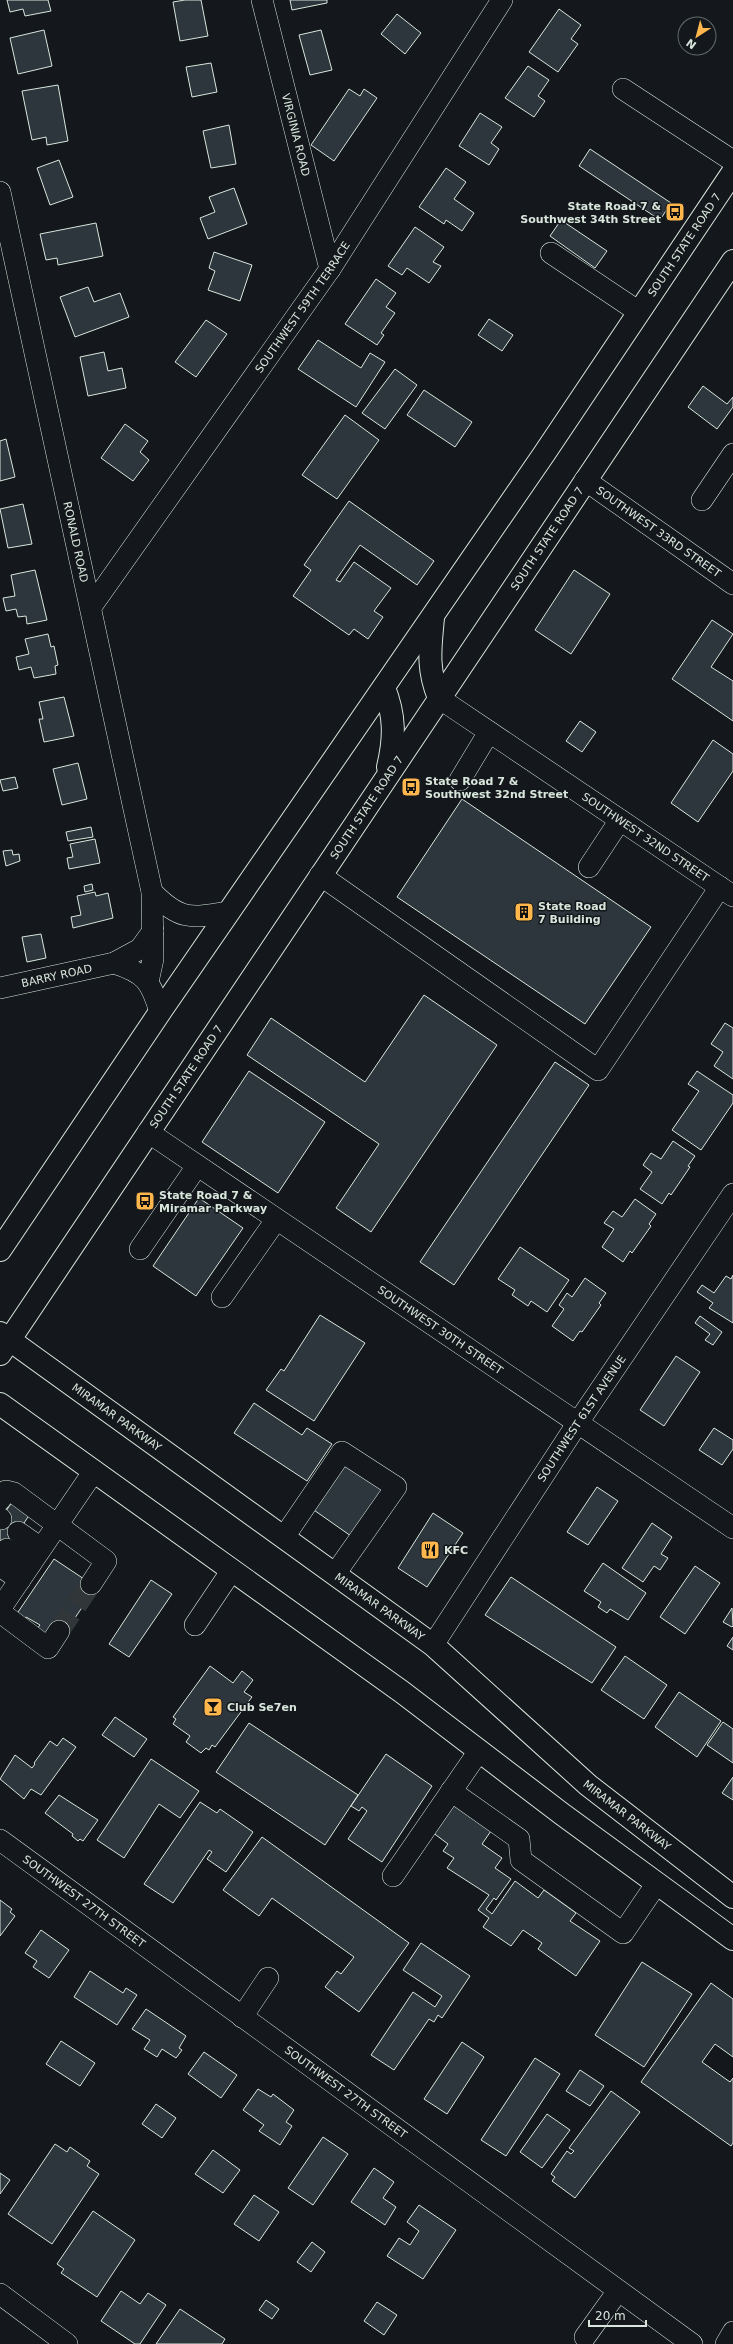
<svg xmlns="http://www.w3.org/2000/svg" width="733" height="2344" viewBox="0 0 733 2344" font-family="'DejaVu Sans',sans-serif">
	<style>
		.building { fill: #2c363c; stroke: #d8e6dc }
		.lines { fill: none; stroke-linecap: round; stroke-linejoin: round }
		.minor-tunnel { stroke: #313739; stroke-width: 21; stroke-dasharray: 21 10; stroke-linecap: butt }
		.minor-casing { stroke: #d8e6dc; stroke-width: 22 }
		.major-casing { stroke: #d8e6dc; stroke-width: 24 }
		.minor { stroke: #14181c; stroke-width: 21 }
		.major { stroke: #14181c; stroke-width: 22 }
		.labels { text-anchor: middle; stroke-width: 3; stroke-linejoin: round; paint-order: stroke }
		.street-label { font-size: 11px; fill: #d8e6dc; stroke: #14181c }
		.poi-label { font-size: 11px; font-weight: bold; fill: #d8e6dc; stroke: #14181c; text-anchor: start }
	</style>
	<rect width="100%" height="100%" fill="#14181c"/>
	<path class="building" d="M 7,0 L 48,0 L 51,11 L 25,16 L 23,9 L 10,12 Z
		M 185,0 L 201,0 L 208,36 L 180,41 L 173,2 Z
		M 290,0 L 327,0 L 327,3 L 292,10 Z
		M 559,9 L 581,25 L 571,39 L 578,44 L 558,72 L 529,52 Z
		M 397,14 L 421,33 L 405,54 L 381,34 Z
		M 44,30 L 52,66 L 18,74 L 10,38 Z
		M 321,30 L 332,70 L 310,75 L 299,35 Z
		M 211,63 L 217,92 L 192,97 L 186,67 Z
		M 528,66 L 549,80 L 538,96 L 545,101 L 534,117 L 505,98 Z
		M 58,85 L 68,141 L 47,145 L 46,137 L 32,140 L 22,91 Z
		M 349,89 L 360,96 L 364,89 L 377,98 L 334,161 L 311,145 Z
		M 480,113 L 502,127 L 491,143 L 499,149 L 489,165 L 459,146 Z
		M 229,125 L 236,164 L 211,168 L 203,131 Z
		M 590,149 L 671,203 L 660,220 L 579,166 Z
		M 59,160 L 73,197 L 50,205 L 37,168 Z
		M 446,168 L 466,182 L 454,199 L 474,213 L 462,231 L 446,220 L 444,224 L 419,207 Z
		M 234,188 L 247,224 L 208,239 L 200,218 L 215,212 L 209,197 Z
		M 561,220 L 607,251 L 595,268 L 550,236 Z
		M 96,223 L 103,256 L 58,265 L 57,258 L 46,260 L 40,234 Z
		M 415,227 L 444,247 L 433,262 L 441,266 L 429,283 L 407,268 L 402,275 L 388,266 Z
		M 214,252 L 252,265 L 240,301 L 208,290 L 215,271 L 209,268 Z
		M 376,279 L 396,293 L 386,307 L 395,313 L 381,333 L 384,335 L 377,345 L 345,324 Z
		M 88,287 L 94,302 L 120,293 L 129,317 L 75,337 L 60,297 Z
		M 489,319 L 513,335 L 502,351 L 478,335 Z
		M 206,320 L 227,334 L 196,377 L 175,362 Z
		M 318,340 L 361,368 L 370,353 L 385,362 L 356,407 L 298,369 Z
		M 104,352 L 108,371 L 122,368 L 126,388 L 88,396 L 80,357 Z
		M 395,369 L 417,385 L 385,429 L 362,413 Z
		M 703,386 L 727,404 L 733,397 L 733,407 L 717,429 L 688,407 Z
		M 424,390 L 472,422 L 455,447 L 407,415 Z
		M 345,415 L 379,440 L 337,499 L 302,475 Z
		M 125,424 L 148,441 L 140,452 L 149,460 L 133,481 L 101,458 Z
		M 6,439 L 15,477 L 0,481 L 0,441 Z
		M 349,501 L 434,561 L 417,585 L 360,545 L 336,580 L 340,582 L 354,562 L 391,588 L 374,611 L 383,617 L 368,639 L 354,629 L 349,635 L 293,596 L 311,570 L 304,565 Z
		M 23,504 L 32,544 L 8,548 L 0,509 Z
		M 35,570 L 47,620 L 27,624 L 26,616 L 18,617 L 16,609 L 6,611 L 3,598 L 15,596 L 11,575 Z
		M 574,570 L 610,594 L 571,654 L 535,630 Z
		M 712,620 L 733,634 L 711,667 L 733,681 L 733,721 L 672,679 Z
		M 48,634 L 51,647 L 54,646 L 58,665 L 55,666 L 56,674 L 34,678 L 31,667 L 19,670 L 16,657 L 29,654 L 25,639 Z
		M 64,697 L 74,736 L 44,742 L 39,719 L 43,719 L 39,702 Z
		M 580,721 L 596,732 L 582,752 L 566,741 Z
		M 713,740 L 733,754 L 733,771 L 698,822 L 671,803 Z
		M 78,763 L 87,799 L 62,805 L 53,769 Z
		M 15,777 L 18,788 L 3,791 L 0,780 Z
		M 462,799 L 651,927 L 585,1024 L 397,897 Z
		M 91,827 L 93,837 L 68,841 L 66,832 Z
		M 95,839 L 100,863 L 69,869 L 67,858 L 73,857 L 70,844 Z
		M 12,850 L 13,855 L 19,854 L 20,861 L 6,866 L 3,851 Z
		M 92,884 L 93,890 L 85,892 L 84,886 Z
		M 95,892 L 96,896 L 108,893 L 113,918 L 73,928 L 71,917 L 81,915 L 77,896 Z
		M 41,934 L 46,958 L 27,962 L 22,937 Z
		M 424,995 L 497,1045 L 371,1232 L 336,1208 L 379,1144 L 247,1055 L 271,1018 L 365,1082 Z
		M 725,1023 L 733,1028 L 733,1079 L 714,1066 L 723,1052 L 711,1044 Z
		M 555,1062 L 589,1085 L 454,1285 L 420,1262 Z
		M 249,1071 L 325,1122 L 278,1193 L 202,1142 Z
		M 697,1071 L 733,1095 L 733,1103 L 701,1150 L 672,1130 L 699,1091 L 688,1084 Z
		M 673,1141 L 695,1156 L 688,1166 L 690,1167 L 671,1195 L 669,1193 L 662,1204 L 640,1189 L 652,1172 L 643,1165 L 651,1153 L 661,1159 Z
		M 199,1198 L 243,1228 L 196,1296 L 153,1266 Z
		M 635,1199 L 656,1214 L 649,1224 L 651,1226 L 632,1253 L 630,1251 L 623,1262 L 602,1247 L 614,1229 L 604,1223 L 613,1211 L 622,1217 Z
		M 520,1247 L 569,1280 L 547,1312 L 531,1301 L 528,1306 L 512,1295 L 515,1290 L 498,1279 Z
		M 733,1275 L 733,1323 L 709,1308 L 713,1303 L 697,1292 L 702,1285 L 714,1293 L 726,1276 L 731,1279 Z
		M 585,1278 L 606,1293 L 599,1303 L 601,1305 L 582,1332 L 580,1331 L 573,1341 L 552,1326 L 564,1309 L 559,1305 L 567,1293 L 572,1297 Z
		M 320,1315 L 365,1343 L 314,1421 L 266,1390 L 281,1369 L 284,1371 Z
		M 700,1316 L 722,1332 L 713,1345 L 705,1340 L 710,1334 L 695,1323 Z
		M 676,1356 L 700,1372 L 664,1426 L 640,1410 Z
		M 254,1403 L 302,1435 L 307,1428 L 332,1444 L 307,1481 L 234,1433 Z
		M 714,1428 L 733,1440 L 733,1449 L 722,1465 L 699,1450 Z
		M 343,1462 L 383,1490 L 351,1536 L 311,1508 Z
		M 597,1487 L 618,1501 L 588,1545 L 567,1532 Z
		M 12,1502 L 30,1514 L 0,1559 L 0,1520 Z
		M 433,1513 L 463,1533 L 427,1587 L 398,1568 Z
		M 652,1523 L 672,1537 L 661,1554 L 668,1558 L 660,1570 L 654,1566 L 643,1582 L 622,1568 Z
		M 54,1559 L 96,1587 L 64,1634 L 45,1635 L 37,1629 L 40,1625 L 26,1617 L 24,1620 L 16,1615 Z
		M 603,1563 L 646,1593 L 628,1620 L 610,1609 L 607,1613 L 598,1607 L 601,1602 L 584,1591 Z
		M 695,1566 L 720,1583 L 685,1634 L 660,1617 Z
		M 511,1577 L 616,1647 L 592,1683 L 485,1615 Z
		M 151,1580 L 172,1594 L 129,1657 L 109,1644 Z
		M 732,1608 L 733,1626 L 732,1627 L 723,1622 Z
		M 733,1637 L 733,1650 L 727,1646 Z
		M 625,1656 L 667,1685 L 644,1719 L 601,1690 Z
		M 210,1666 L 233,1683 L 242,1671 L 253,1680 L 244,1692 L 252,1697 L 215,1747 L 212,1745 L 209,1750 L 206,1748 L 201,1753 L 186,1742 L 190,1736 L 173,1724 L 176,1719 L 173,1717 Z
		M 679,1692 L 721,1721 L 697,1757 L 655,1727 Z
		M 115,1717 L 147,1739 L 134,1757 L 102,1735 Z
		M 723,1722 L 733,1729 L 733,1763 L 707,1745 Z
		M 249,1723 L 358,1795 L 325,1845 L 216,1772 Z
		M 63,1738 L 76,1747 L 41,1795 L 31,1789 L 24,1799 L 0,1779 L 15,1755 L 32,1768 L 35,1764 L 34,1763 L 50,1741 L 57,1746 Z
		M 386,1754 L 432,1786 L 382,1862 L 348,1839 L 367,1811 L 362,1807 L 359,1811 L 351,1806 Z
		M 151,1759 L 199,1791 L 180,1818 L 159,1804 L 124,1858 L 97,1840 Z
		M 733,1777 L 733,1800 L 722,1793 Z
		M 59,1795 L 98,1820 L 83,1841 L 80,1839 L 78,1841 L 72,1836 L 73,1834 L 45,1813 Z
		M 448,1800 L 491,1831 L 482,1844 L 502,1858 L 495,1868 L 511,1879 L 496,1900 L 494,1898 L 486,1909 L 492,1914 L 515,1881 L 538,1898 L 544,1890 L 576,1913 L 570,1921 L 600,1941 L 576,1976 L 538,1949 L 542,1943 L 523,1930 L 511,1946 L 483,1927 L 489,1918 L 478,1910 L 489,1895 L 447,1868 L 454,1858 L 443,1851 L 448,1844 L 428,1829 Z
		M 200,1802 L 217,1813 L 220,1809 L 253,1832 L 226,1872 L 207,1859 L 212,1852 L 209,1850 L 173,1903 L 144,1884 Z
		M 262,1837 L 409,1943 L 359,2012 L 325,1987 L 337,1971 L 341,1974 L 354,1957 L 272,1898 L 259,1916 L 223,1890 Z
		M 0,1900 L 12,1909 L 10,1912 L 15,1916 L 0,1936 Z
		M 41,1930 L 69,1950 L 49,1978 L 33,1967 L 37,1961 L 25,1953 Z
		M 421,1943 L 470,1976 L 442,2018 L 438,2015 L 434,2022 L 429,2019 L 394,2070 L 371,2055 L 413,1992 L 435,2007 L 442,1996 L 403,1970 Z
		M 642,1962 L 692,1994 L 644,2067 L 595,2035 Z
		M 90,1971 L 123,1993 L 126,1988 L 137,1995 L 117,2025 L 74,1997 Z
		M 711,1983 L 733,1999 L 733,2057 L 715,2044 L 702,2062 L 730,2082 L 733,2078 L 733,2143 L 731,2146 L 641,2082 Z
		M 146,2009 L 186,2036 L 179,2048 L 182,2050 L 176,2058 L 162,2049 L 157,2057 L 144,2049 L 150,2040 L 132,2029 Z
		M 61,2041 L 95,2063 L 80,2086 L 46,2064 Z
		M 462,2042 L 484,2057 L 447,2114 L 424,2099 Z
		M 204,2052 L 237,2075 L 221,2098 L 188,2074 Z
		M 535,2058 L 560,2074 L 506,2156 L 481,2140 Z
		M 580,2070 L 604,2086 L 590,2106 L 566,2091 Z
		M 258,2089 L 271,2097 L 273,2094 L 294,2110 L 286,2122 L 292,2126 L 280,2145 L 259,2131 L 264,2125 L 243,2110 Z
		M 611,2091 L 640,2112 L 575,2198 L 552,2181 L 555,2177 L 551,2174 L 567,2151 L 571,2154 L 574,2151 L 569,2148 Z
		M 156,2104 L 176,2118 L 162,2138 L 142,2124 Z
		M 547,2114 L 570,2130 L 542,2168 L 520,2152 Z
		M 323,2137 L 348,2154 L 313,2205 L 288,2188 Z
		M 55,2144 L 67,2152 L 70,2147 L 90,2161 L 87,2166 L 99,2174 L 52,2244 L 8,2214 Z
		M 213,2150 L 240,2170 L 223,2193 L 195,2174 Z
		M 374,2168 L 394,2182 L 383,2198 L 396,2207 L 385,2225 L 351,2202 Z
		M 0,2173 L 10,2180 L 0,2194 Z
		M 254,2195 L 279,2212 L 259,2241 L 234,2224 Z
		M 419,2205 L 456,2230 L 423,2279 L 387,2256 L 399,2238 L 410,2245 L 419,2231 L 407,2222 Z
		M 93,2211 L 135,2240 L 97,2297 L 61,2273 L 64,2269 L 57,2264 Z
		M 312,2242 L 325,2252 L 311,2272 L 297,2262 Z
		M 121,2291 L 140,2304 L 148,2293 L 166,2305 L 140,2344 L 135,2344 L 101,2321 Z
		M 266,2300 L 279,2309 L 272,2319 L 259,2310 Z
		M 377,2302 L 397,2315 L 384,2335 L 364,2321 Z
		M 180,2309 L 225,2339 L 222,2344 L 156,2344 Z"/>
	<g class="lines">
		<path class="minor-tunnel" d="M 59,1631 L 91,1584"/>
		<g class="minor-casing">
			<g id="minor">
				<path id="s1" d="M 262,0 L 330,269"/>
				<path d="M 623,89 L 733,161"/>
				<path id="s2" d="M 0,192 L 152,892 L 153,959 L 148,982"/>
				<path d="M 551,253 L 639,312"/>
				<path id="s3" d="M 585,480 L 733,584"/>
				<path d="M 702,500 L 733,454"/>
				<path id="s4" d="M 91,607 L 330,269 L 502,0"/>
				<path id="s5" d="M 439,698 L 733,896"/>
				<path d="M 460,780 L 489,732"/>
				<path d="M 589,867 L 620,820"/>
				<path d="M 320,875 L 598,1070 L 720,887"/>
				<path d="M 152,892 C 180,921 191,918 229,912"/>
				<path d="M 114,963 C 145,973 151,981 160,1012"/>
				<path id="s6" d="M 0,988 L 114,963 L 140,949 L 153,931"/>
				<path id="s7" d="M 148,1132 L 733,1528"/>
				<path d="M 140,1249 L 197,1166"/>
				<path d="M 222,1297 L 276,1220"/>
				<path d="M 0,1500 L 6,1491 L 14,1493 L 106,1561 L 91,1584"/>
				<path d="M 0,1518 L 1,1519"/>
				<path d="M 18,1532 L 41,1548"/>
				<path d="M 284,1537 L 342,1452 L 396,1487 L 335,1574"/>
				<path d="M 7,1549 L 30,1565"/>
				<path d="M 0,1566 L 20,1580"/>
				<path d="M 0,1609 L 94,1471"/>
				<path d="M 0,1612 L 48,1648 L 59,1631"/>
				<path d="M 195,1625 L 232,1570"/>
				<path id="s8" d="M 433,1645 L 577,1424 L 733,1194"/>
				<path d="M 451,1791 L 519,1839 L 521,1860 L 623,1933 L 657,1883"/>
				<path id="s9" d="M 0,1840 L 692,2344"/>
				<path d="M 393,1876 L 479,1751"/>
				<path d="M 242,2017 L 268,1978"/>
				<path d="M 0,2294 L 67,2344"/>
				<path d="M 585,2337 L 618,2291"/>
				<path d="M 726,2344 L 733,2332"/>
			</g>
		</g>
		<g class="major-casing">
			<g id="major">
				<path d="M 433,618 C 430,649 427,669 439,698"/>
				<path d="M 384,688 C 395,715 395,738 388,767"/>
				<path id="s10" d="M 0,1250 L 160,1012 L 544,454 L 733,172"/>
				<path id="s11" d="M 0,1333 L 433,1645 L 588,1785 L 733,1897"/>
				<path id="s12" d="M 0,1354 L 733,261"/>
				<path d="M 0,1404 L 402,1692 L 562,1814 L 733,1939"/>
			</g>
		</g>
		<use href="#minor" class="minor"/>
		<use href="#major" class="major"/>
	</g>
	<defs>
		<g id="bus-square" transform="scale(1)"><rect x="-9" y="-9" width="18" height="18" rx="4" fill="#ffb74d" stroke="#14181c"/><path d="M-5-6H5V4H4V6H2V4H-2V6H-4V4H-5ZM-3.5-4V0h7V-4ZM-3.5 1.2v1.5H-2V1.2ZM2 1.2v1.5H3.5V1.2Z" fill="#111"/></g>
		<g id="building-square" transform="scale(1)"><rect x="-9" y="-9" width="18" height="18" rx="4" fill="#ffb74d" stroke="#14181c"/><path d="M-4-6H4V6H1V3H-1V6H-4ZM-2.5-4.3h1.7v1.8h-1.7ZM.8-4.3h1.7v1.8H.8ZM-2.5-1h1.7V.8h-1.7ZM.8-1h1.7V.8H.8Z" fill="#111"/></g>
		<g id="restaurant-square" transform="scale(1)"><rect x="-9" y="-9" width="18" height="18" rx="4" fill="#ffb74d" stroke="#14181c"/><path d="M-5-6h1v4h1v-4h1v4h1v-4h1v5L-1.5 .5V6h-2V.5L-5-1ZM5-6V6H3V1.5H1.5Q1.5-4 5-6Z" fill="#111"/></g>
		<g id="bar-square" transform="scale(1)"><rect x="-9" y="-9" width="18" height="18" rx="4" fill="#ffb74d" stroke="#14181c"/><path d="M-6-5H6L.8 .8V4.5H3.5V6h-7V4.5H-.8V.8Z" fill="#111"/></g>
	</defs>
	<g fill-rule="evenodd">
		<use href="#bus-square" x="675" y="212"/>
		<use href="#bus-square" x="411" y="787"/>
		<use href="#building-square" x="524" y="912"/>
		<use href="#bus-square" x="145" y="1201"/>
		<use href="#restaurant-square" x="430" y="1550"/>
		<use href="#bar-square" x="213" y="1707"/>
	</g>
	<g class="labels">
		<g class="street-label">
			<text dy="4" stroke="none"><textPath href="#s1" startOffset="139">VIRGINIA ROAD</textPath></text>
			<text dy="4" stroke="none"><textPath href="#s10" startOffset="1216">SOUTH STATE ROAD 7</textPath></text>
			<text dy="4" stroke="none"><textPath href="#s4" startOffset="367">SOUTHWEST 59TH TERRACE</textPath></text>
			<text dy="4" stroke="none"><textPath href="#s3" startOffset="90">SOUTHWEST 33RD STREET</textPath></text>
			<text dy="4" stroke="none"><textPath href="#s12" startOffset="982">SOUTH STATE ROAD 7</textPath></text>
			<text dy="4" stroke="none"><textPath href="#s2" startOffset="358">RONALD ROAD</textPath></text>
			<text dy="4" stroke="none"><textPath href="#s12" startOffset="658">SOUTH STATE ROAD 7</textPath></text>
			<text dy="4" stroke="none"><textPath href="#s5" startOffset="249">SOUTHWEST 32ND STREET</textPath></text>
			<text dy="4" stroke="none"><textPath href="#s6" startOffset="58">BARRY ROAD</textPath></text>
			<text dy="4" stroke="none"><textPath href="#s12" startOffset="334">SOUTH STATE ROAD 7</textPath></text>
			<text dy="4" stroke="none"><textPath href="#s7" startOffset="353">SOUTHWEST 30TH STREET</textPath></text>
			<text dy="4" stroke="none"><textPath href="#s11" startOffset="144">MIRAMAR PARKWAY</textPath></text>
			<text dy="4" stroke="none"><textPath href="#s8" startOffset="271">SOUTHWEST 61ST AVENUE</textPath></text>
			<text dy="4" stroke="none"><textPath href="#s11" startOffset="468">MIRAMAR PARKWAY</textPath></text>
			<text dy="4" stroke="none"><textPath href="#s11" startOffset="792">MIRAMAR PARKWAY</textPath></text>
			<text dy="4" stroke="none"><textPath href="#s9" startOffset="104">SOUTHWEST 27TH STREET</textPath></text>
			<text dy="4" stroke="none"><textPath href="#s9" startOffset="428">SOUTHWEST 27TH STREET</textPath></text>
		</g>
		<g class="poi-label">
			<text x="661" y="210" text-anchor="end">State Road 7 &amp;<tspan x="661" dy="13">Southwest 34th Street</tspan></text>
			<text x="425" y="785">State Road 7 &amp;<tspan x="425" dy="13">Southwest 32nd Street</tspan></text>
			<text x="538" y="910">State Road<tspan x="538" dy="13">7 Building</tspan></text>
			<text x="159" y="1199">State Road 7 &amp;<tspan x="159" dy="13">Miramar Parkway</tspan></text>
			<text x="444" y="1554">KFC</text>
			<text x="227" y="1711">Club Se7en</text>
		</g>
	</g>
	<g transform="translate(697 36) rotate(216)"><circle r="19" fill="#14181c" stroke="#626a69"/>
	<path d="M0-3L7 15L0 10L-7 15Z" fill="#ffb74d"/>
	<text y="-6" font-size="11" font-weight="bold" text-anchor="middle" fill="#d8e6dc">N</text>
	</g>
	<path d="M589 2320v6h57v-6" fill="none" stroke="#d8e6dc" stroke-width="2"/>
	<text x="595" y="2320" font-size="12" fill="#d8e6dc" stroke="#14181c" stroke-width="3" paint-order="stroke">20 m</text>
</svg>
